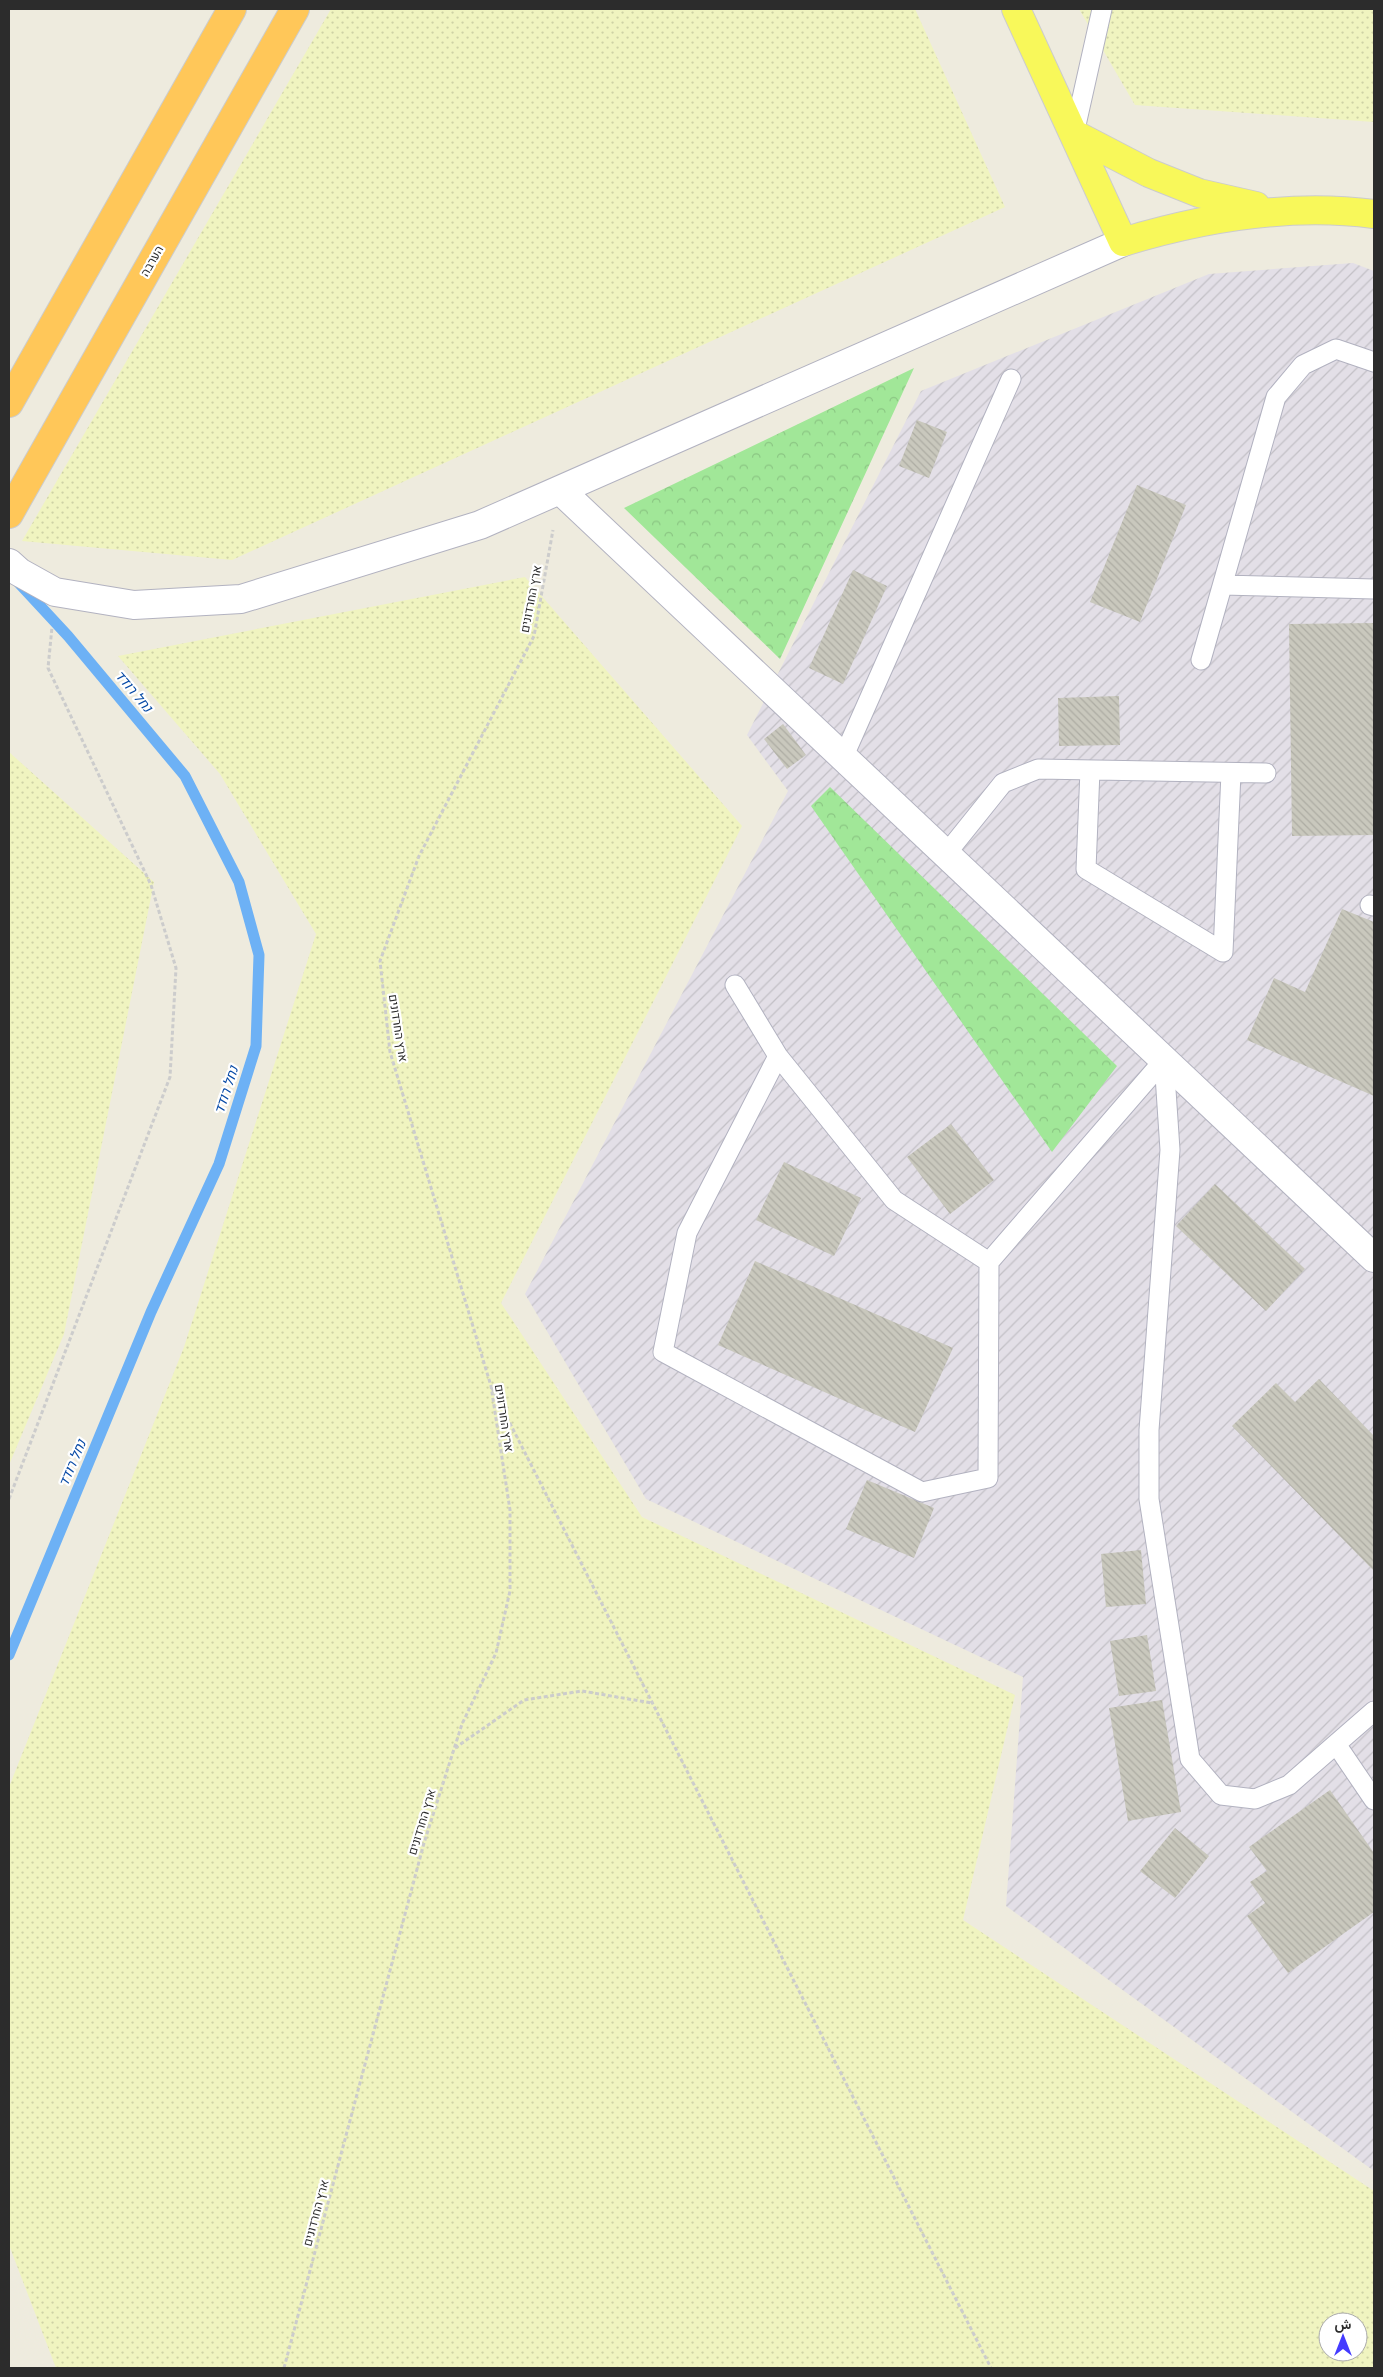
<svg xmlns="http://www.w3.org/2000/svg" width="1383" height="2377" viewBox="0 0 1383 2377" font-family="Signika,Vazirmatn,Heebo,sans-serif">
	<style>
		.industrial { fill: url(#industrial-furrows) }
		.forest { fill: url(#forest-crowns) }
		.sand { fill: url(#sand-dots); fill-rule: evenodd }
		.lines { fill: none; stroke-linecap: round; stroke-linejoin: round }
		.stream { stroke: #6db1f5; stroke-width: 11 }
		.building { fill: url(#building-back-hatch) }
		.lane-casing { stroke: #b2b2c0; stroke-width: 21 }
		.street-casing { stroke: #b2b2c0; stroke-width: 30 }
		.primary-casing { stroke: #ccc; stroke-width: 30 }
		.highway-casing { stroke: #ccc; stroke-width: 30 }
		.path { stroke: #ccc; stroke-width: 3; stroke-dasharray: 4 2.5; stroke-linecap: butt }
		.lane { stroke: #fff; stroke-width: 19 }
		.street { stroke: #fff; stroke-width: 28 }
		.primary { stroke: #f8f85a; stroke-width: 28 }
		.highway { stroke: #ffc759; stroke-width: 28 }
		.labels { text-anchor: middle; stroke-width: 4.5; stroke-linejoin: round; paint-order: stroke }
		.street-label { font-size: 12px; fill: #2c2c2c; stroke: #fff }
		.water-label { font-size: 14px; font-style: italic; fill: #074aa6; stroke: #fff }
	</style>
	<defs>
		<pattern id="industrial-furrows" width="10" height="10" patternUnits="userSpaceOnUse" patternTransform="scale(1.25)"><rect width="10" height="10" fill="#e3dfe7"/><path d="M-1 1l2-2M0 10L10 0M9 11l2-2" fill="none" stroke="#c3c0c6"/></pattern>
		<pattern id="forest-crowns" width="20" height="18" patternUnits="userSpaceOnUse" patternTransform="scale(1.25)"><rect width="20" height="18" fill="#a1e798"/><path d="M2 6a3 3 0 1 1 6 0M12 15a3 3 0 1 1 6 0" fill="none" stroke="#8bc683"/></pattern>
		<pattern id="sand-dots" width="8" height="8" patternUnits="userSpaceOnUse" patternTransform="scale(1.25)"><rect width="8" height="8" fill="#f0f4c0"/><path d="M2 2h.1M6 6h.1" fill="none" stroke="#ced1a5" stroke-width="1.8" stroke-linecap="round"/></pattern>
		<pattern id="building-back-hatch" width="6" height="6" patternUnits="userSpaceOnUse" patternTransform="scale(1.25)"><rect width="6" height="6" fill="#c9c8bd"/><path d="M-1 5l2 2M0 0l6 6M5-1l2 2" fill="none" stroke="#adaca3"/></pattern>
	</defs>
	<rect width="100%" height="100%" fill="#eeebde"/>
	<path class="industrial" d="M 1353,263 L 1374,271 L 1374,2171 L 1006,1906 L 1023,1677 L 646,1499 L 525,1294 L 788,791 L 747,735 L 921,391 L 1209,274 Z"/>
	<path class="forest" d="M 914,368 L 780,659 L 624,508 Z
		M 830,787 L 1117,1066 L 1052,1152 L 811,806 Z"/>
	<path class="sand" d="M 331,9 L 915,9 L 1005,207 L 232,560 L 22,541 Z
		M 1079,9 L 1374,9 L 1374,122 L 1135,105 Z
		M 525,577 L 742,826 L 501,1303 L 642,1517 L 1015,1695 L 963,1920 L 1374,2191 L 1374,2368 L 56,2368 L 9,2245 L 9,1787 L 184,1347 L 316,934 L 220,774 L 118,656 ZM 1328,2322 L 1358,2322 L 1358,2352 L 1328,2352 Z
		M 9,752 L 154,882 L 64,1334 L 9,1465 Z"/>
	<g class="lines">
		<path class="stream" d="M 9,1655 L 151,1312 L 219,1164 L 256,1046 L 259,955 L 239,882 L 185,776 L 68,636 L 17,581"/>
	</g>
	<path class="building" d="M 917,420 L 947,432 L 929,478 L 899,466 Z
		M 1137,485 L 1186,505 L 1140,622 L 1090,602 Z
		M 853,570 L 887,586 L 843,684 L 809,668 Z
		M 1374,623 L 1374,835 L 1292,836 L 1289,624 Z
		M 1119,696 L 1120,745 L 1059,746 L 1058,698 Z
		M 783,724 L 806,755 L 787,769 L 764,739 Z
		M 1342,909 L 1374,922 L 1374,1096 L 1247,1040 L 1274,978 L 1305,992 Z
		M 951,1124 L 994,1180 L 950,1214 L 907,1157 Z
		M 784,1162 L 861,1198 L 834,1256 L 756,1220 Z
		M 1215,1184 L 1305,1269 L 1266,1311 L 1176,1226 Z
		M 755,1261 L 953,1348 L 915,1432 L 718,1345 Z
		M 1319,1379 L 1374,1436 L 1374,1571 L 1232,1426 L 1276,1383 L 1295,1402 Z
		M 867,1480 L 934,1508 L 914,1558 L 846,1529 Z
		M 1141,1550 L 1146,1604 L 1106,1607 L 1101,1554 Z
		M 1147,1635 L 1156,1691 L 1119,1696 L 1110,1641 Z
		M 1162,1700 L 1181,1812 L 1128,1821 L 1109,1708 Z
		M 1330,1790 L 1374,1853 L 1374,1912 L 1288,1973 L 1247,1916 L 1265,1903 L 1250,1882 L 1267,1871 L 1249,1847 Z
		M 1175,1828 L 1209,1856 L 1175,1898 L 1140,1871 Z"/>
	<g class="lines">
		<g class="lane-casing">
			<path id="lane" d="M 1074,134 L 1102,9
				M 1223,585 L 1374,589
				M 1201,660 L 1276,397 L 1303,365 L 1336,349 L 1374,362
				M 843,758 L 1011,379
				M 1090,770 L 1086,869 L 1223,952 L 1231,773
				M 946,854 L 1003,783 L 1038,769 L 1266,773
				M 1370,905 L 1374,906
				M 735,985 L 778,1056 L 687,1233 L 663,1352 L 922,1492 L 988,1478 L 989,1262 L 1164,1060
				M 778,1056 L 894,1200 L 989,1262
				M 1164,1060 L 1170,1150 L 1149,1430 L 1149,1499 L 1190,1759 L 1221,1795 L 1255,1799 L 1289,1785 L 1374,1711
				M 1336,1744 L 1374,1800"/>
		</g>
		<g class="street-casing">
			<path id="street" d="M 560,490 L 1374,1258
				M 9,563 L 19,572 L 55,592 L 134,605 L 241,599 L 480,525 L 1123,242"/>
		</g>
		<g class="primary-casing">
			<path id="primary" d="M 1016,9 L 1123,242 C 1205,217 1289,203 1374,214
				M 1074,134 L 1149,173 L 1199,193 L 1256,206"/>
		</g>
		<g class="highway-casing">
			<path id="highway" d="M 9,403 L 232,9
				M 9,514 L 295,9"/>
		</g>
		<path class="path" d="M 492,1388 L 991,2368
			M 9,1499 L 170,1077 L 176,968 L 151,885 L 48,668 L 52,627
			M 455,1748 L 524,1700 L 582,1691 L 652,1703
			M 284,2368 L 424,1843 L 462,1724 L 496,1653 L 510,1591 L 510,1510 L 491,1386 L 390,1052 L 380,961 L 419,856 L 534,636 L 553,530"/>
		<use href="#lane" class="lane"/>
		<use href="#street" class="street"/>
		<use href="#primary" class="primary"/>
		<use href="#highway" class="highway"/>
	</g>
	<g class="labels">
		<g class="street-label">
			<text transform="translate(152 261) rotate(-60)" y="4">הערבה</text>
			<text transform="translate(531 599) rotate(-79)" y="4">ארץ החרדונים</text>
			<text transform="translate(398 1028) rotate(81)" y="4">ארץ החרדונים</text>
			<text transform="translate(504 1418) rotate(81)" y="4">ארץ החרדונים</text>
			<text transform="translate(422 1822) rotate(-73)" y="4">ארץ החרדונים</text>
			<text transform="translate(316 2213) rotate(-75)" y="4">ארץ החרדונים</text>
		</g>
		<g class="water-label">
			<text transform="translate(134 691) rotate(50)" y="5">נחל רודד</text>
			<text transform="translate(226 1090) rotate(-72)" y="5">נחל רודד</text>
			<text transform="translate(72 1463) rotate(-67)" y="5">נחל רודד</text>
		</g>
	</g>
	<rect width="1383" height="2377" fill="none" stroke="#2c2c2c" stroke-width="20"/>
	<g transform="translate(1343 2337)"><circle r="24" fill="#ffffff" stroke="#ababab"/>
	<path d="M0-4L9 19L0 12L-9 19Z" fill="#443bff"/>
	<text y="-8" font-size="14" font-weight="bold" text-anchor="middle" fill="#2c2c2c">ش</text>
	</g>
</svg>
